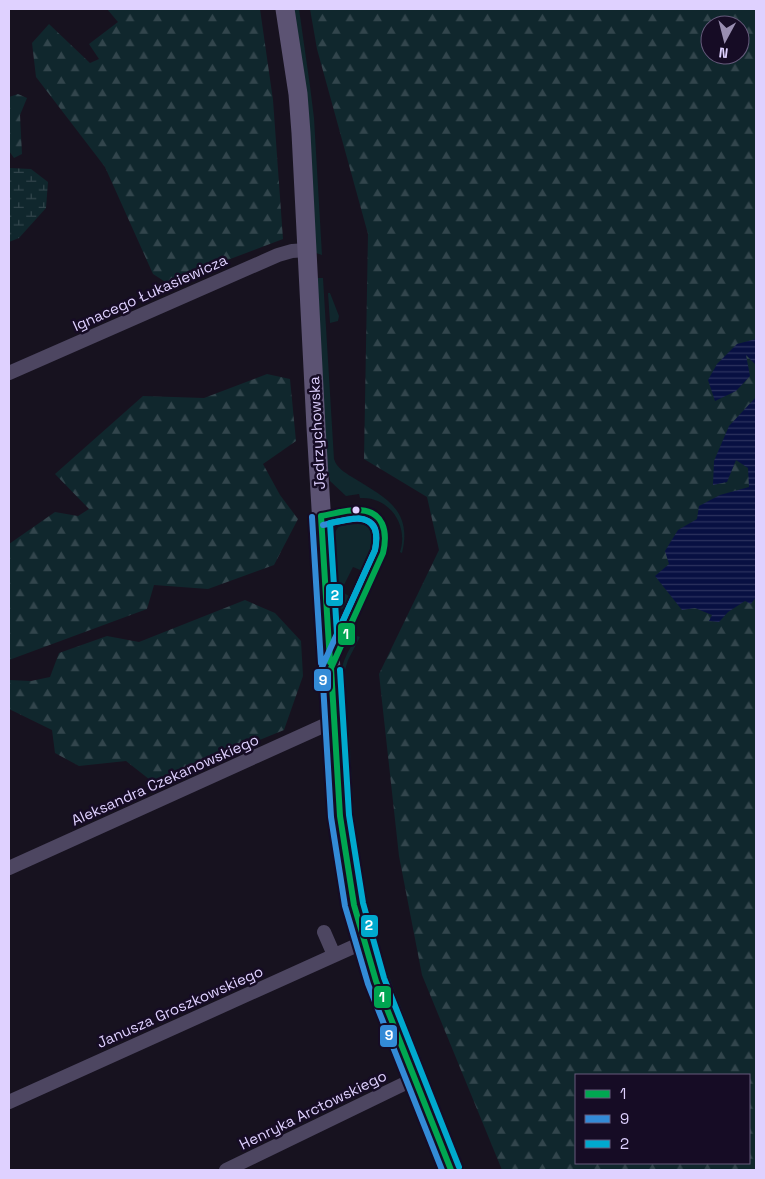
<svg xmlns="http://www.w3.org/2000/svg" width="765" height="1179" viewBox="0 0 765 1179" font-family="'Space Grotesk',sans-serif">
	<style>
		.green { fill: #10272d }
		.forest { fill: url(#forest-firs); fill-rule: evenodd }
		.wetland { fill: url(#wetland-marsh) }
		.water { fill: url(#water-rules) }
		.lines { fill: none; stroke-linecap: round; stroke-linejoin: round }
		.street { stroke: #4d4661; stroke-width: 14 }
		.secondary { stroke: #5c5373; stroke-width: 19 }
		.bus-1-casing { stroke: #160c25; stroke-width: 10 }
		.bus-2-casing { stroke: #160c25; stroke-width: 10 }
		.bus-3-casing { stroke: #160c25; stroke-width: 10 }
		.bus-1 { stroke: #00a651; stroke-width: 6 }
		.bus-2 { stroke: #338bd7; stroke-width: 6 }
		.bus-3 { stroke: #00a9ce; stroke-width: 6 }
		.bus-dot { fill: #dfd1ff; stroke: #160c25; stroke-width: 2 }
		.labels { text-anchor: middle; stroke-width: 5; stroke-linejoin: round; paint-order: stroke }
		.street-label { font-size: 15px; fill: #dfd1ff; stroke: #160c25 }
		.line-badge { stroke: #160c25; stroke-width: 2 }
		.badge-label { font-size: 14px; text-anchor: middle; font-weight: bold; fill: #fff }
	</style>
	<defs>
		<pattern id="forest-firs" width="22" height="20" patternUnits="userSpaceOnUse" patternTransform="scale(1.25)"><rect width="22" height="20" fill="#10272d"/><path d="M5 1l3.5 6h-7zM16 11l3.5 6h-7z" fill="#32454c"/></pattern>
		<pattern id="wetland-marsh" width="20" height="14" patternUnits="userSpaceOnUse" patternTransform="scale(1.25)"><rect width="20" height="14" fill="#10272d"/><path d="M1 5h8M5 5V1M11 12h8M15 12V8" fill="none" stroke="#32454c"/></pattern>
		<pattern id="water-rules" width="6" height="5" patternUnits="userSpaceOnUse" patternTransform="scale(1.25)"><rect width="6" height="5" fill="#081042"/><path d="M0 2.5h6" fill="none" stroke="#2c325e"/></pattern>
	</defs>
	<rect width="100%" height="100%" fill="#17121f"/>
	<path class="green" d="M 291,9 L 299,9 L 310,86 L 314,118 L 322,255 L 316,253 Z
		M 316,278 L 323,278 L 334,459 C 337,468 344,472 352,477 C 384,497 413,509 402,553 L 400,552 C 409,525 389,496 360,498 L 359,494 L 346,496 L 330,481 L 330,478 L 326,474 Z
		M 328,293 L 330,293 L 339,316 L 338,321 L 330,323 Z
		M 348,521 C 362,521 377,526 377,542 C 377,552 369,564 365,572 L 353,567 L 341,591 L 352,598 C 348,605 345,612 336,607 L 331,538 L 339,526 Z
		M 357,636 L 360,637 L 348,660 L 345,670 L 347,711 L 346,714 C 342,708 341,672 343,664 C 346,654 352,645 357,636 Z
		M 349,730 C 351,762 352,794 355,826 C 360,872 370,917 383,961 L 465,1170 L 461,1170 C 429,1087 390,1005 368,917 C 353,858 349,797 346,737 L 347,731 Z"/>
	<path class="forest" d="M 107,9 L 260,9 L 273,100 L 283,239 L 167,283 L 153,274 L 105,167 L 36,77 L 32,43 L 49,24 L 90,63 L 99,59 L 89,44 L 118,22 Z
		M 310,9 L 756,9 L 756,1170 L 502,1170 L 422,975 L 399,856 L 379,674 L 439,550 L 427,497 L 364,459 L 368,234 L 317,49 ZM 710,25 L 740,25 L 740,55 L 710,55 ZM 576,1075 L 749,1075 L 749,1163 L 576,1163 Z
		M 18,94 L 27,98 L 20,115 L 22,154 L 14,158 L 9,151 L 9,97 Z
		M 267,374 L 290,379 L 296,441 L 263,464 L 280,495 L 298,519 L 274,565 L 208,589 L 154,585 L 147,609 L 9,660 L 9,544 L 55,512 L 78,516 L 89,509 L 55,474 L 143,396 L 204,398 Z
		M 245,600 L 275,613 L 301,641 L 303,676 L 284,730 L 154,783 L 126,761 L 79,766 L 55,753 L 52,730 L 9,709 L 9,680 L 31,681 L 50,677 L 59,653 L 107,636 L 139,642 Z"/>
	<path class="wetland" d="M 9,168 L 31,169 L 48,182 L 46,208 L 19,238 L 9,242 Z"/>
	<path class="water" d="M 756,339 L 756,369 L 755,364 L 746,355 L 750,376 L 736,391 L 715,401 L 708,380 L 717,364 L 737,344 Z
		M 756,397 L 756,597 L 751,604 L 745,601 L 728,612 L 719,622 L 709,621 L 712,615 L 695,608 L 682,610 L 655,576 L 669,564 L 665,551 L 678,530 L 697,519 L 699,506 L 720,495 L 749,487 L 748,468 L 736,460 L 727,482 L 713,485 L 714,461 L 729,426 Z"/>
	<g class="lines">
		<path class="street" d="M 9,373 L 278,255 L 292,251 L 307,250
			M 9,868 L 334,721
			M 324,932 L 334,955
			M 9,1102 L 364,942
			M 226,1170 L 414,1079"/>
		<path class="secondary" d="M 285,9 L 298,94 L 301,133 L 316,427 L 340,816 L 349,878 L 354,905 L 368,956 L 376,981 L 451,1170"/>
		<g class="bus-1-casing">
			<path id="bus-1" d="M 321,516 C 333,514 345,510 357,510 C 384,510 388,532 383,553 L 331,668 L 340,816 L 354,905 L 376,981 L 451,1170
				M 321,516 L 330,662"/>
		</g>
		<g class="bus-2-casing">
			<path id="bus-2" d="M 312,517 L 321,663
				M 323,525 C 349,519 384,507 375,550 L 322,667 L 331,817 L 345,906 L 368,984 L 442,1170"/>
		</g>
		<g class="bus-3-casing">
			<path id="bus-3" d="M 357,518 C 377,520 378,534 375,550 L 337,634 L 330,523 Z
				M 340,670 L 349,815 L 363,903 L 384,978 L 459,1167"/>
		</g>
		<use href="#bus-1" class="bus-1"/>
		<use href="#bus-2" class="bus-2"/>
		<use href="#bus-3" class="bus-3"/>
	</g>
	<circle class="bus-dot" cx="356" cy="510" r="4.5"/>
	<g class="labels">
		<g class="street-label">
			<text transform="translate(150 293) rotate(-24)" y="5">Ignacego Łukasiewicza</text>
			<text transform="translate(317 433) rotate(-93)" y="5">Jędrzychowska</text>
			<text transform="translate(165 780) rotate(-24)" y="5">Aleksandra Czekanowskiego</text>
			<text transform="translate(180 1007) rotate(-24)" y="5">Janusza Groszkowskiego</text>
			<text transform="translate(313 1110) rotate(-26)" y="5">Henryka Arctowskiego</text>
		</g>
	</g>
	<g class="line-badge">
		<rect x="325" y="583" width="19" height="24" rx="5" fill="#00a9ce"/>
		<rect x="337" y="622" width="19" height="24" rx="5" fill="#00a651"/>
		<rect x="313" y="668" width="19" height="24" rx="5" fill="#338bd7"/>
		<rect x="360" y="914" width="19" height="24" rx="5" fill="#00a9ce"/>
		<rect x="373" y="985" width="19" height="24" rx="5" fill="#00a651"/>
		<rect x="379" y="1024" width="19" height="24" rx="5" fill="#338bd7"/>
	</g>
	<g class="badge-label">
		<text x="335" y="600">2</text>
		<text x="346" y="639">1</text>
		<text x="323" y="685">9</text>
		<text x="369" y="930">2</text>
		<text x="382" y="1002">1</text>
		<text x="389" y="1040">9</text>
	</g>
	<rect width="765" height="1179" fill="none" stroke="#dfd1ff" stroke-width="20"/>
	<rect x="575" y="1074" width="175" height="90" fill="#160c25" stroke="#665b7c"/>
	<rect x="585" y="1090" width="25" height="8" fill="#00a651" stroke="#665b7c"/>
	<text x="620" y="1099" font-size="15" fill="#dfd1ff">1</text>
	<rect x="585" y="1115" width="25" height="8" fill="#338bd7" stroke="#665b7c"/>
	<text x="620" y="1124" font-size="15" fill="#dfd1ff">9</text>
	<rect x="585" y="1140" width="25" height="8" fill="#00a9ce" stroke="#665b7c"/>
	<text x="620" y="1149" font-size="15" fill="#dfd1ff">2</text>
	<g transform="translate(725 40) rotate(187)"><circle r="24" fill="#160c25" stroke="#665b7c"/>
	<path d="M0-4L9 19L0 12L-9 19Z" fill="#998eb1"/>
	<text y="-8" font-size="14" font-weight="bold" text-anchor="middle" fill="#dfd1ff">N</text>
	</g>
</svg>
